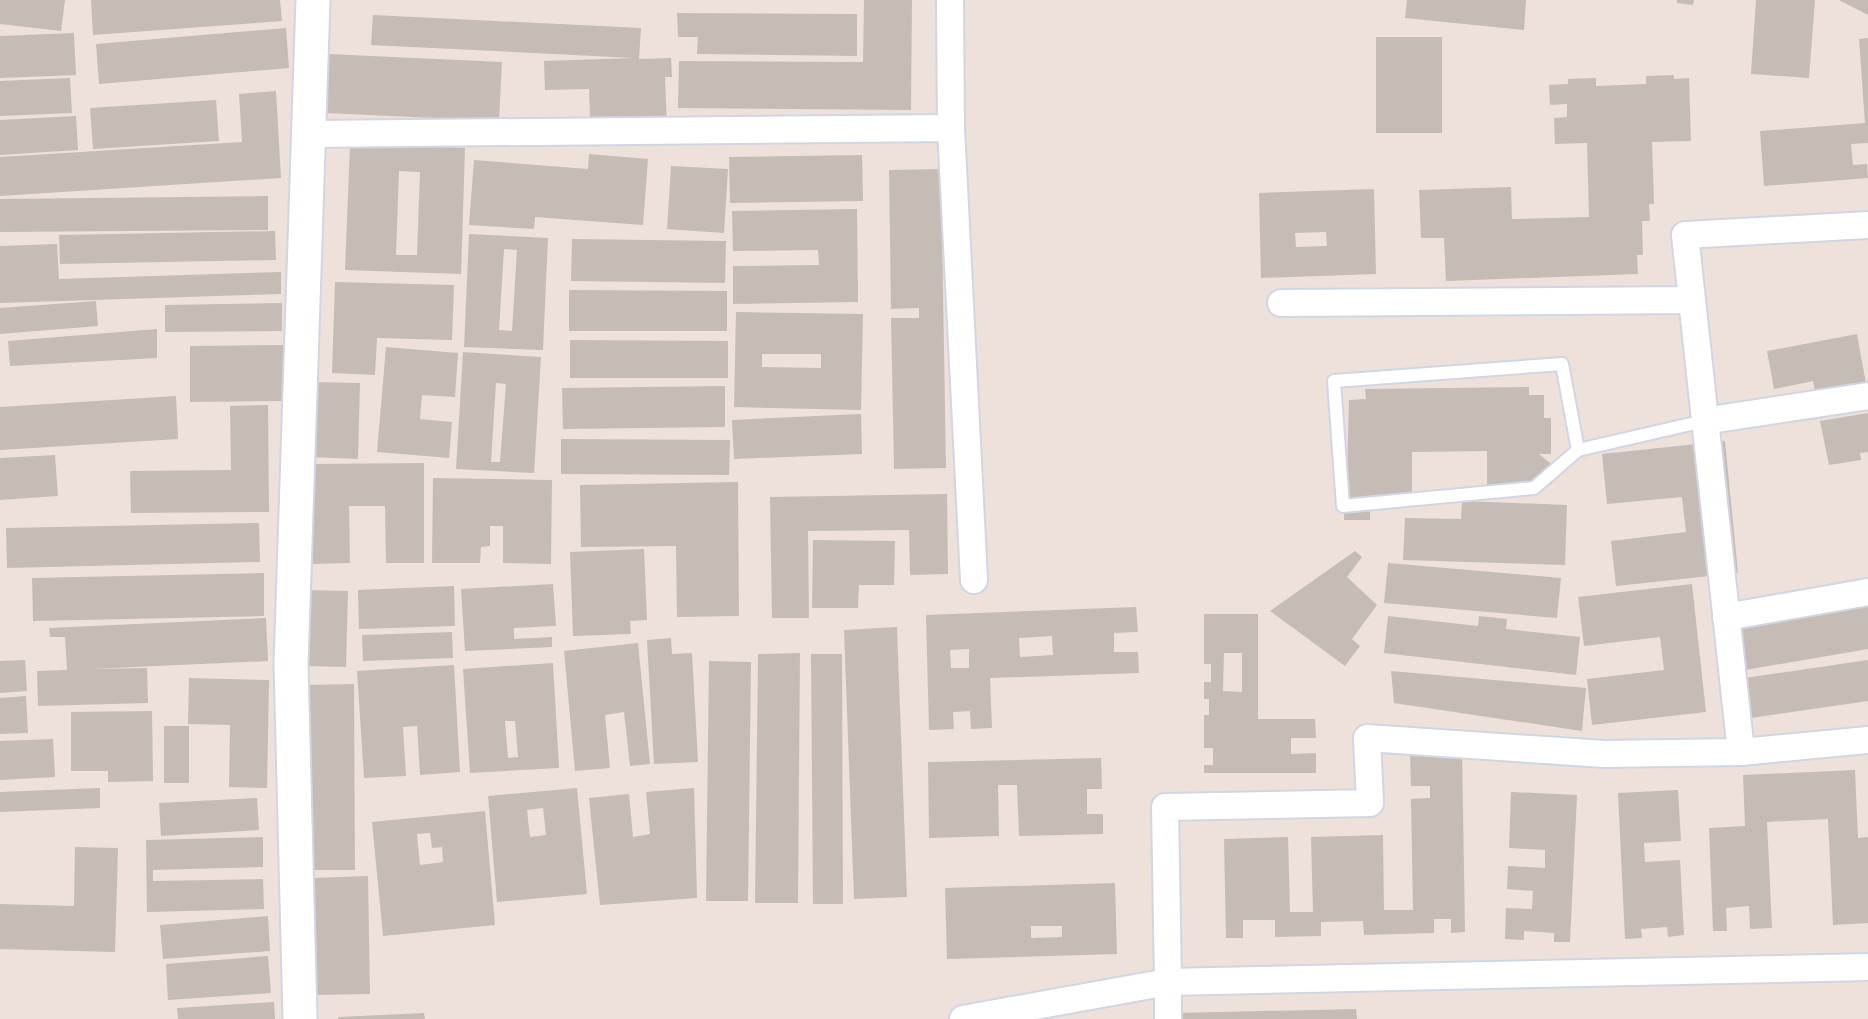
<svg xmlns="http://www.w3.org/2000/svg" width="1868" height="1019" viewBox="0 0 1868 1019" font-family="Arial,sans-serif">
	<style>
		.building { fill: #c5bdb5; fill-rule: evenodd }
		.lines { fill: none; stroke-linecap: round; stroke-linejoin: round }
		.service-casing { stroke: #cfd7e4; stroke-width: 16 }
		.minor-casing { stroke: #cfd7e4; stroke-width: 30 }
		.tertiary-casing { stroke: #cfd7e4; stroke-width: 37 }
		.service { stroke: #fff; stroke-width: 12 }
		.minor { stroke: #fff; stroke-width: 26 }
		.tertiary { stroke: #fff; stroke-width: 33 }
	</style>
	<rect width="100%" height="100%" fill="#ede1da"/>
	<path class="building" d="M 0,0 L 65,0 L 61,31 L 0,24 Z
		M 91,0 L 280,0 L 282,21 L 93,35 Z
		M 864,0 L 912,0 L 911,110 L 678,108 L 679,61 L 863,62 Z
		M 1407,0 L 1526,0 L 1524,30 L 1405,18 Z
		M 1677,0 L 1694,0 L 1693,5 L 1677,3 Z
		M 1756,0 L 1815,0 L 1809,78 L 1751,74 Z
		M 1839,0 L 1868,0 L 1868,15 Z
		M 677,13 L 857,14 L 857,56 L 697,54 L 698,37 L 678,37 Z
		M 373,15 L 641,28 L 639,59 L 671,58 L 672,77 L 665,77 L 667,127 L 620,128 L 620,117 L 590,118 L 589,89 L 545,90 L 544,61 L 634,58 L 371,45 Z
		M 286,28 L 289,68 L 99,84 L 96,44 Z
		M 74,33 L 76,75 L 0,78 L 0,36 Z
		M 1376,37 L 1442,37 L 1442,133 L 1376,133 Z
		M 1868,38 L 1868,143 L 1851,144 L 1853,165 L 1867,164 L 1868,178 L 1764,186 L 1760,131 L 1865,123 L 1859,39 Z
		M 328,54 L 502,62 L 499,121 L 325,113 Z
		M 1674,75 L 1674,79 L 1689,78 L 1691,141 L 1652,142 L 1654,204 L 1649,204 L 1650,221 L 1642,221 L 1643,255 L 1637,255 L 1638,274 L 1446,281 L 1444,238 L 1421,238 L 1419,190 L 1511,187 L 1512,219 L 1589,217 L 1587,143 L 1555,144 L 1554,118 L 1567,117 L 1567,104 L 1550,105 L 1549,85 L 1568,84 L 1568,79 L 1596,78 L 1596,86 L 1646,84 L 1646,76 Z
		M 70,78 L 72,113 L 0,116 L 0,81 Z
		M 276,91 L 281,178 L 0,196 L 0,157 L 242,142 L 239,94 Z
		M 216,100 L 219,141 L 93,149 L 90,108 Z
		M 76,116 L 78,150 L 0,155 L 0,120 Z
		M 350,144 L 465,148 L 461,274 L 345,270 ZM 399,171 L 420,172 L 417,255 L 396,255 Z
		M 589,154 L 648,159 L 643,225 L 535,217 L 534,229 L 469,225 L 474,160 L 588,169 Z
		M 862,155 L 863,201 L 730,203 L 729,157 Z
		M 671,166 L 728,169 L 724,233 L 667,229 Z
		M 941,169 L 946,468 L 894,469 L 891,318 L 919,318 L 919,308 L 891,309 L 889,170 Z
		M 1374,189 L 1376,274 L 1261,278 L 1259,193 ZM 1326,232 L 1327,246 L 1296,247 L 1295,233 Z
		M 268,196 L 268,230 L 0,232 L 0,199 Z
		M 857,209 L 858,302 L 733,304 L 733,266 L 819,265 L 818,250 L 733,251 L 732,211 Z
		M 275,231 L 276,260 L 60,264 L 59,235 Z
		M 469,234 L 548,238 L 543,350 L 464,347 ZM 504,249 L 517,250 L 512,331 L 499,330 Z
		M 572,239 L 726,241 L 725,283 L 571,281 Z
		M 57,244 L 59,279 L 281,272 L 281,294 L 0,303 L 0,246 Z
		M 335,282 L 454,285 L 452,340 L 377,338 L 375,375 L 332,373 Z
		M 569,290 L 727,291 L 727,331 L 569,331 Z
		M 96,301 L 98,326 L 0,334 L 0,308 Z
		M 282,303 L 282,331 L 165,332 L 165,305 Z
		M 736,312 L 863,314 L 861,410 L 734,407 ZM 762,354 L 821,354 L 821,368 L 762,367 Z
		M 157,329 L 157,358 L 10,366 L 8,341 Z
		M 1857,334 L 1867,389 L 1816,398 L 1813,381 L 1774,389 L 1767,351 Z
		M 570,340 L 728,341 L 728,378 L 570,378 Z
		M 283,345 L 284,401 L 190,402 L 190,346 Z
		M 386,347 L 458,353 L 455,397 L 422,395 L 420,419 L 452,422 L 449,458 L 377,452 Z
		M 463,352 L 541,357 L 534,473 L 456,469 ZM 496,383 L 506,384 L 500,462 L 491,462 Z
		M 312,382 L 360,383 L 358,459 L 310,457 Z
		M 725,386 L 725,427 L 563,429 L 562,388 Z
		M 1529,387 L 1529,395 L 1544,395 L 1544,418 L 1551,418 L 1551,454 L 1539,454 L 1561,472 L 1551,472 L 1551,485 L 1511,485 L 1487,493 L 1487,451 L 1412,452 L 1412,505 L 1370,505 L 1370,520 L 1344,520 L 1344,476 L 1347,476 L 1349,400 L 1366,399 L 1365,389 Z
		M 176,396 L 178,439 L 0,450 L 0,407 Z
		M 268,405 L 269,512 L 131,513 L 130,471 L 231,470 L 230,406 Z
		M 1868,413 L 1868,452 L 1860,453 L 1861,460 L 1829,465 L 1820,421 Z
		M 861,414 L 862,454 L 734,459 L 732,420 Z
		M 561,439 L 730,440 L 729,475 L 561,474 Z
		M 1725,441 L 1738,573 L 1616,586 L 1611,541 L 1686,532 L 1682,497 L 1607,504 L 1602,454 Z
		M 55,455 L 58,496 L 0,500 L 0,458 Z
		M 424,463 L 424,563 L 386,563 L 385,506 L 349,506 L 350,563 L 313,564 L 312,464 Z
		M 433,478 L 552,480 L 551,564 L 503,563 L 503,526 L 490,526 L 490,546 L 481,547 L 480,563 L 432,563 Z
		M 738,482 L 739,616 L 677,617 L 676,546 L 581,547 L 580,485 Z
		M 947,494 L 948,574 L 910,575 L 909,530 L 808,531 L 809,618 L 772,618 L 770,497 Z
		M 1462,501 L 1567,505 L 1565,565 L 1403,560 L 1405,518 L 1461,519 Z
		M 259,523 L 260,562 L 7,568 L 6,528 Z
		M 813,540 L 895,541 L 894,585 L 859,585 L 858,608 L 812,608 Z
		M 644,549 L 647,620 L 630,621 L 631,634 L 573,636 L 570,552 Z
		M 1355,551 L 1362,557 L 1347,577 L 1377,605 L 1352,639 L 1360,646 L 1345,666 L 1270,611 Z
		M 1388,563 L 1561,578 L 1557,618 L 1384,603 Z
		M 264,573 L 264,616 L 33,621 L 32,578 Z
		M 553,584 L 556,626 L 514,628 L 514,639 L 552,637 L 552,647 L 465,651 L 461,589 Z
		M 1692,584 L 1706,712 L 1592,725 L 1587,679 L 1664,670 L 1660,637 L 1584,646 L 1578,597 Z
		M 454,586 L 455,626 L 359,629 L 358,590 Z
		M 303,590 L 348,591 L 346,667 L 302,666 Z
		M 1868,601 L 1868,649 L 1722,674 L 1715,626 Z
		M 1136,607 L 1138,632 L 1114,633 L 1114,652 L 1138,652 L 1139,673 L 990,678 L 992,728 L 971,729 L 970,711 L 953,712 L 954,729 L 929,730 L 926,615 ZM 1052,636 L 1053,655 L 1020,657 L 1019,638 ZM 969,649 L 969,668 L 951,668 L 950,650 Z
		M 1204,614 L 1258,614 L 1258,719 L 1315,719 L 1316,738 L 1291,738 L 1291,754 L 1316,753 L 1316,773 L 1204,773 L 1204,765 L 1213,765 L 1213,748 L 1204,748 L 1204,715 L 1209,715 L 1209,699 L 1204,699 L 1204,682 L 1211,682 L 1211,664 L 1204,664 ZM 1224,653 L 1242,653 L 1242,692 L 1223,691 Z
		M 1388,616 L 1478,626 L 1479,616 L 1507,619 L 1506,629 L 1580,637 L 1576,675 L 1384,653 Z
		M 266,618 L 268,661 L 90,669 L 147,668 L 148,703 L 38,706 L 37,671 L 67,670 L 65,637 L 50,637 L 49,628 Z
		M 897,627 L 907,897 L 854,899 L 844,630 Z
		M 452,632 L 453,658 L 363,661 L 362,635 Z
		M 671,638 L 672,654 L 692,653 L 698,762 L 654,764 L 647,640 Z
		M 638,643 L 650,764 L 630,766 L 624,712 L 605,715 L 610,768 L 575,771 L 564,651 Z
		M 800,653 L 798,903 L 755,903 L 758,654 Z
		M 811,654 L 842,654 L 843,904 L 813,904 Z
		M 25,660 L 27,691 L 0,693 L 0,661 Z
		M 1868,660 L 1868,701 L 1744,719 L 1738,679 Z
		M 709,661 L 751,662 L 748,901 L 706,901 Z
		M 553,663 L 559,768 L 470,773 L 463,669 ZM 505,721 L 515,721 L 518,757 L 508,758 Z
		M 454,665 L 460,772 L 420,775 L 417,726 L 403,727 L 406,776 L 364,778 L 357,671 Z
		M 1391,671 L 1586,688 L 1582,731 L 1394,703 Z
		M 189,678 L 269,680 L 267,788 L 229,787 L 230,725 L 188,724 Z
		M 354,684 L 355,870 L 306,870 L 305,685 Z
		M 26,696 L 28,733 L 0,734 L 0,698 Z
		M 152,711 L 153,781 L 108,782 L 108,771 L 71,771 L 71,712 Z
		M 164,726 L 189,726 L 189,783 L 164,783 Z
		M 53,739 L 55,777 L 0,780 L 0,741 Z
		M 1462,750 L 1465,932 L 1451,933 L 1451,919 L 1434,919 L 1434,933 L 1364,935 L 1363,921 L 1321,922 L 1321,936 L 1275,937 L 1275,920 L 1243,920 L 1243,938 L 1226,938 L 1224,839 L 1288,837 L 1290,912 L 1313,912 L 1311,837 L 1383,835 L 1384,910 L 1413,910 L 1411,799 L 1430,798 L 1430,786 L 1411,786 L 1410,752 Z
		M 1101,758 L 1102,789 L 1087,789 L 1087,814 L 1103,814 L 1103,834 L 1019,836 L 1017,785 L 998,785 L 999,836 L 929,838 L 928,762 Z
		M 1855,770 L 1858,838 L 1868,837 L 1868,923 L 1833,925 L 1828,819 L 1767,822 L 1772,928 L 1750,929 L 1749,906 L 1726,908 L 1727,931 L 1713,931 L 1709,828 L 1745,826 L 1743,775 Z
		M 100,788 L 100,808 L 0,812 L 0,792 Z
		M 577,788 L 587,894 L 497,902 L 488,796 ZM 543,808 L 546,835 L 530,837 L 527,810 Z
		M 694,788 L 697,898 L 600,905 L 589,798 L 629,794 L 633,837 L 650,834 L 646,792 Z
		M 1678,790 L 1681,841 L 1644,843 L 1645,862 L 1680,860 L 1684,935 L 1668,937 L 1667,927 L 1641,929 L 1642,938 L 1625,939 L 1618,793 Z
		M 1511,792 L 1577,795 L 1570,942 L 1554,942 L 1554,933 L 1524,931 L 1524,940 L 1505,939 L 1506,908 L 1532,909 L 1533,891 L 1507,889 L 1508,866 L 1545,868 L 1545,850 L 1509,848 Z
		M 257,798 L 259,830 L 161,836 L 159,803 Z
		M 485,811 L 495,925 L 383,936 L 372,822 ZM 430,833 L 432,848 L 442,847 L 443,862 L 420,865 L 417,834 Z
		M 263,837 L 263,867 L 153,870 L 153,881 L 263,879 L 264,909 L 147,912 L 146,840 Z
		M 75,847 L 118,848 L 115,952 L 0,949 L 0,904 L 74,906 Z
		M 368,876 L 370,994 L 316,995 L 313,878 Z
		M 1115,883 L 1117,954 L 947,959 L 945,888 ZM 1031,926 L 1062,926 L 1062,937 L 1031,938 Z
		M 268,916 L 270,951 L 163,959 L 160,925 Z
		M 268,956 L 271,993 L 168,1000 L 166,964 Z
		M 274,1002 L 275,1019 L 178,1019 L 177,1008 Z
		M 1356,1009 L 1357,1019 L 1174,1019 L 1174,1013 Z
		M 424,1013 L 425,1019 L 338,1019 L 338,1017 Z"/>
	<g class="lines">
		<g class="service-casing">
			<path id="service" d="M 1578,450 L 1562,364 L 1334,381 L 1343,506 L 1534,488 L 1578,450 L 1704,421"/>
		</g>
		<g class="minor-casing">
			<path id="minor" d="M 950,0 L 951,128 L 974,580
				M 309,134 L 951,128
				M 1281,303 L 1692,300
				M 1704,421 L 1868,396
				M 1726,617 L 1868,592
				M 1741,752 L 1685,235 L 1868,225
				M 963,1019 L 1168,982 L 1165,807 L 1370,803 L 1367,738 L 1604,754 L 1741,752 L 1868,740
				M 1168,1019 L 1168,982 L 1868,967"/>
		</g>
		<g class="tertiary-casing">
			<path id="tertiary" d="M 300,1019 L 291,664 L 313,0"/>
		</g>
		<use href="#service" class="service"/>
		<use href="#minor" class="minor"/>
		<use href="#tertiary" class="tertiary"/>
	</g>
</svg>
